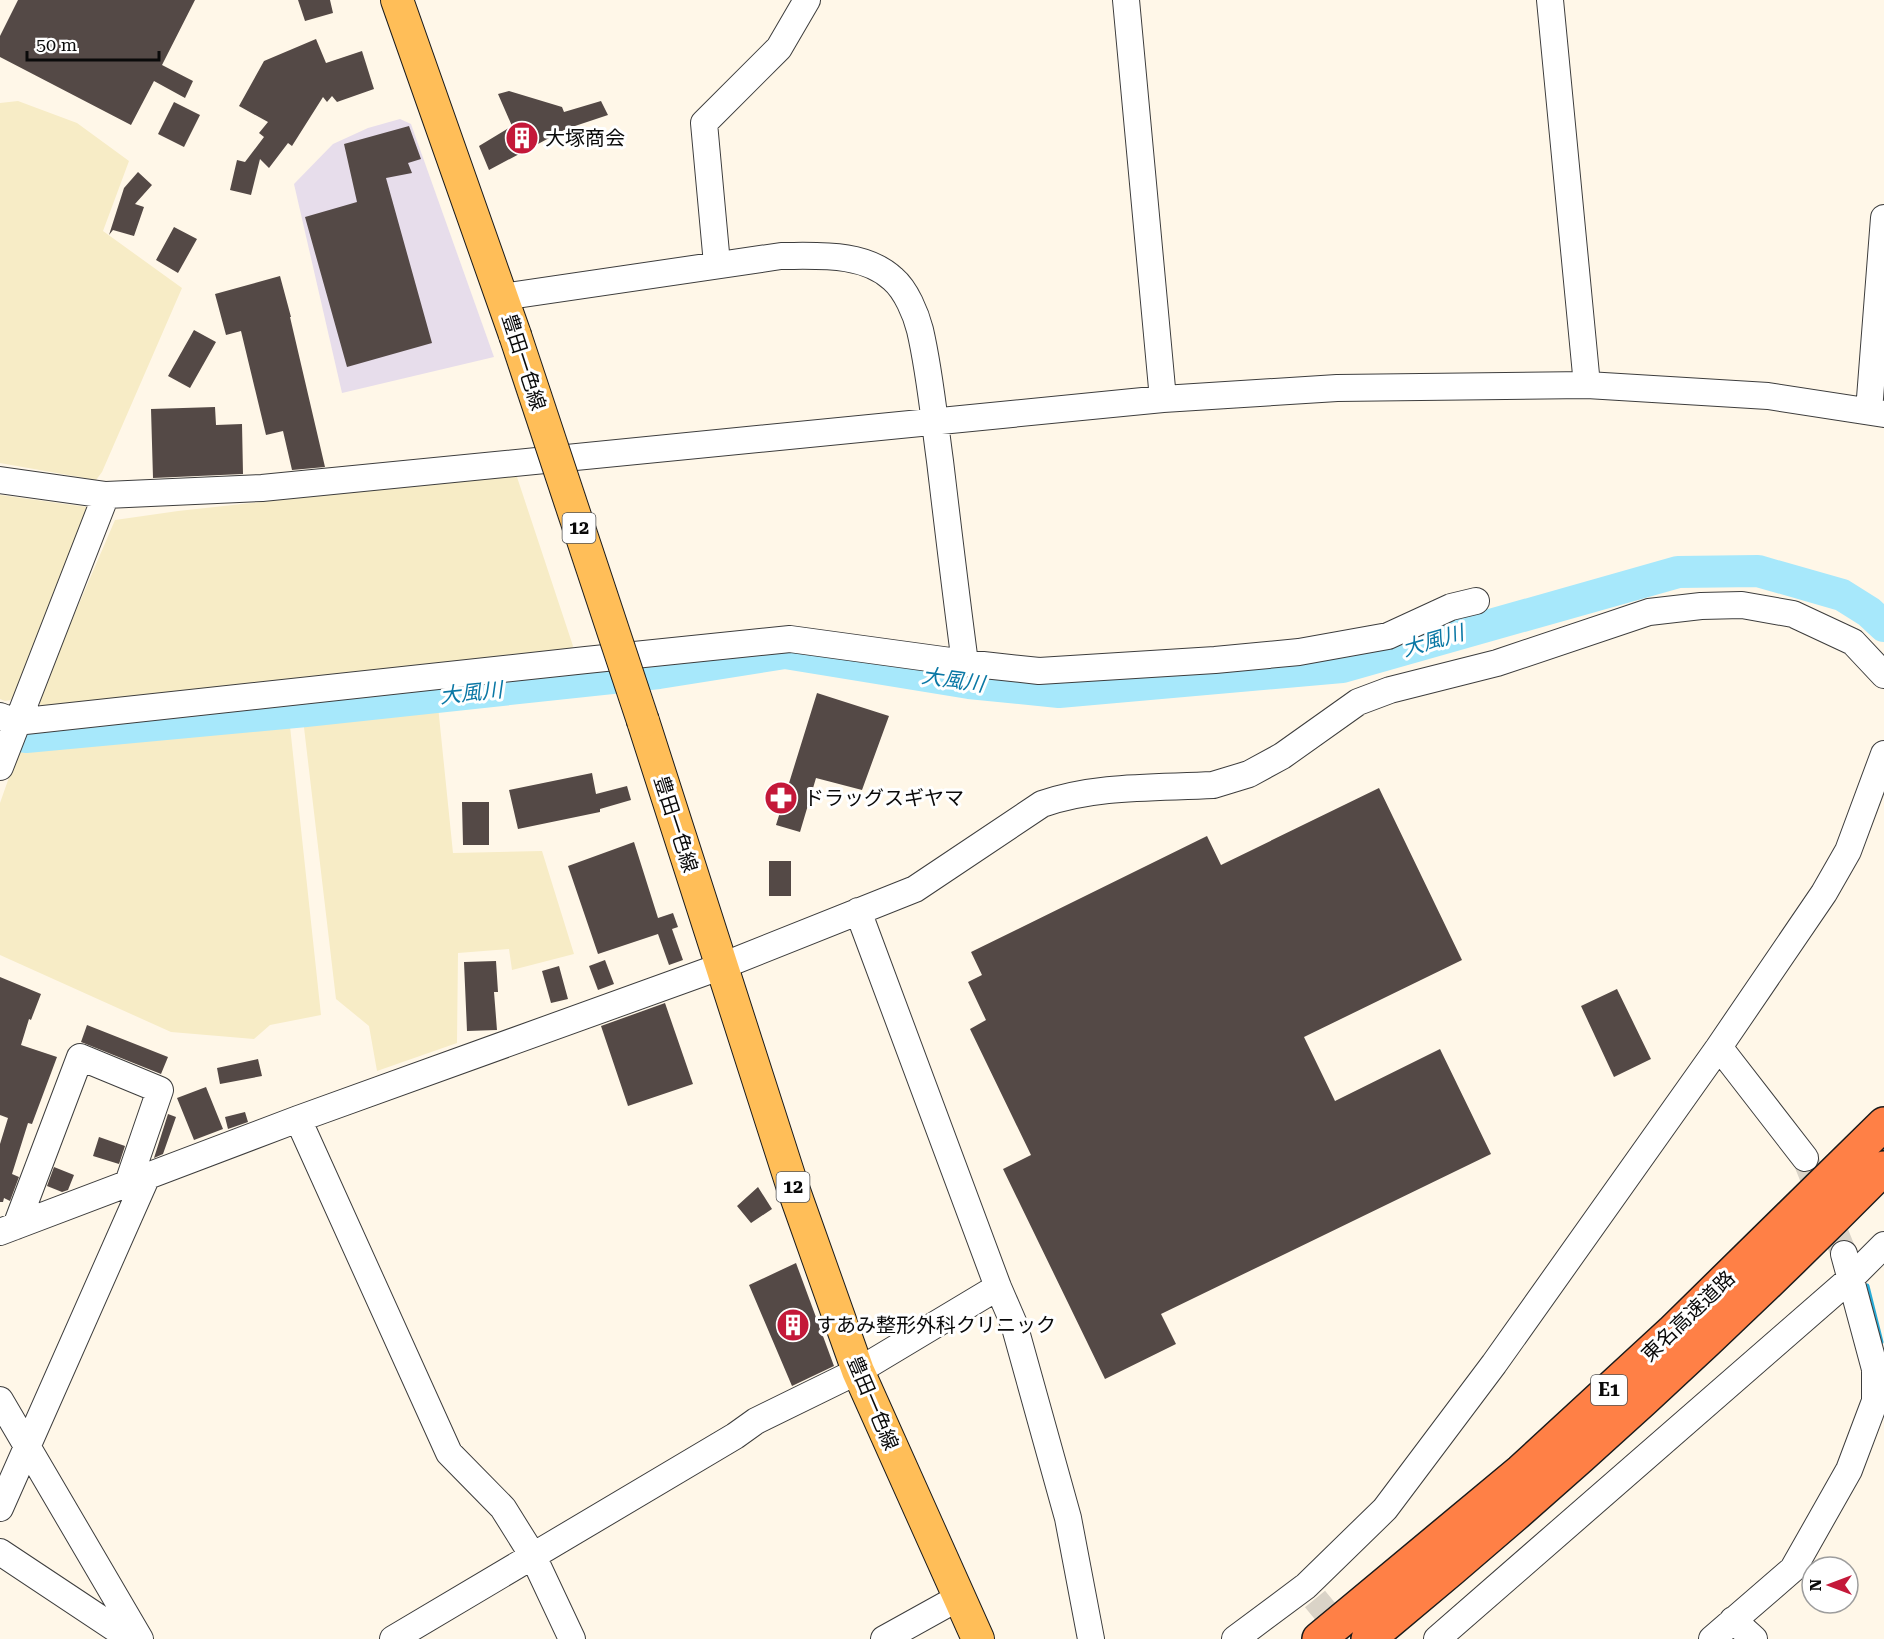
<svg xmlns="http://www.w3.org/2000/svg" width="1884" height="1639" viewBox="0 0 1884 1639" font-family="'Roboto Serif','Noto Sans JP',serif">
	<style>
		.industrial { fill: #e7ddeb }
		.farmland { fill: #f7ecc6 }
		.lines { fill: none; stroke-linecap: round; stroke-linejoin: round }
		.stream { stroke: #29acd8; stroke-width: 5 }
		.river { stroke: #a7e8fb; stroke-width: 32 }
		.building { fill: #544946 }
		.minor-tunnel { stroke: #dad3c7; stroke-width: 26; stroke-dasharray: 26 13; stroke-linecap: butt }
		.minor-casing { stroke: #3d3d3d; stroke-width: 28 }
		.major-casing { stroke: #1b1b1b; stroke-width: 34 }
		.highway-casing { stroke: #1b1b1b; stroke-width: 36 }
		.minor { stroke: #fff; stroke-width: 26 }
		.major { stroke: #ffbe58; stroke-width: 32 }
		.highway { stroke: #ff8046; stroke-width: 33 }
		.major-bridge-casing { stroke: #1b1b1b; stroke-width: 34; stroke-linecap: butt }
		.major-bridge { stroke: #ffbe58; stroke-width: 32 }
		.labels { text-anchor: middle; stroke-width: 6; stroke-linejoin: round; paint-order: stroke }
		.shield { fill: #fff; stroke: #545454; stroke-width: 1.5 }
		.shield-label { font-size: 18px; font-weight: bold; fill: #0a0a0a }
		.poi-label { font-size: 20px; fill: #0a0a0a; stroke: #fff; text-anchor: start }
		.street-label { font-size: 20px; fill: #0a0a0a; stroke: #fff }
		.water-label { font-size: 21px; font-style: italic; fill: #0b78a5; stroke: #fff }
	</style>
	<rect width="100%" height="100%" fill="#fff7e8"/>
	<path class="industrial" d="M 400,119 L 411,124 L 494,357 L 342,393 L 294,184 L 333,144 L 368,128 Z"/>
	<path class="farmland" d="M 18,101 L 77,123 L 129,161 L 103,231 L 182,288 L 102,472 L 96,480 L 0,463 L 0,103 Z
		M 516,474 L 573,646 L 571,650 L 43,711 L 38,699 L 115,520 L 178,511 Z
		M 0,495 L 87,507 L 89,517 L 17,699 L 5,701 L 0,699 Z
		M 438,706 L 453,853 L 542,851 L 574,954 L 512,970 L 509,949 L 458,953 L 457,1043 L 377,1071 L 369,1026 L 336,999 L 303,719 Z
		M 289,717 L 321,1015 L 270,1025 L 254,1039 L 171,1032 L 0,955 L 0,803 L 20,746 Z"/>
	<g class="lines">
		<path class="stream" d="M 1867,1286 L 1881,1342"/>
		<path class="river" d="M 0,733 L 26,737 L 306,711 L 659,673 L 785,653 L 969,683 L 1059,692 L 1342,667 L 1678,572 L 1758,571 L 1842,595 L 1869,612 L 1884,626"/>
	</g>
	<path class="building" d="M 18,0 L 195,0 L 162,65 L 193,81 L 185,98 L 154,81 L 131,125 L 0,57 L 0,36 Z
		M 298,0 L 330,0 L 333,13 L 305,21 Z
		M 316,39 L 326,63 L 362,51 L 374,89 L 337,102 L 332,96 L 327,102 L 323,97 L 292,146 L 288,143 L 269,168 L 260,159 L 251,195 L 230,190 L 237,160 L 245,162 L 264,137 L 259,133 L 268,122 L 239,106 L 264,61 Z
		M 509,91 L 562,107 L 564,112 L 601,101 L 608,115 L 566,129 L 489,170 L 479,146 L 512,126 L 498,94 Z
		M 174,102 L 200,115 L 184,147 L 158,134 Z
		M 409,126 L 421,159 L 408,163 L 412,173 L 386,178 L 432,343 L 347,367 L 305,217 L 357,202 L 344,144 Z
		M 138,172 L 152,185 L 135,204 L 144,207 L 134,236 L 113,230 L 109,235 L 124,188 Z
		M 174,227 L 197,239 L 178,273 L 156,260 Z
		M 280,276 L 291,317 L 290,317 L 325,467 L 292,470 L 283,431 L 266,435 L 241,331 L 226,335 L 215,294 Z
		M 194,330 L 216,342 L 190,388 L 168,376 Z
		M 215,407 L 216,425 L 242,424 L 243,474 L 153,478 L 151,409 Z
		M 817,693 L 889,716 L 862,790 L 816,778 L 800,832 L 776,825 Z
		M 592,773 L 596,794 L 627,786 L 631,800 L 600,809 L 600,812 L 518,829 L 509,790 Z
		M 1379,788 L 1462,960 L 1304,1037 L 1335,1101 L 1440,1049 L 1491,1154 L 1161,1314 L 1176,1344 L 1105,1379 L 1003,1169 L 1031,1155 L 970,1029 L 986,1020 L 968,982 L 982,975 L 971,952 L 1207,836 L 1221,865 Z
		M 462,802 L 489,802 L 489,845 L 463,845 Z
		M 634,842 L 658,918 L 673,913 L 678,927 L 672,929 L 683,960 L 669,965 L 658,934 L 598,954 L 568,866 Z
		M 769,861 L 791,861 L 791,896 L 769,896 Z
		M 605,960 L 614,984 L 598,990 L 589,966 Z
		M 496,961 L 498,992 L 494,992 L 497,1030 L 467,1031 L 464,962 Z
		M 559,966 L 568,999 L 551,1003 L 542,971 Z
		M 0,977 L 41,994 L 31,1020 L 29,1019 L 21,1045 L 57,1057 L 32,1124 L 28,1123 L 12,1174 L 19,1177 L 10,1201 L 4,1198 L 3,1202 L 0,1202 L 0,1144 L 8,1118 L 0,1115 Z
		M 1617,989 L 1651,1059 L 1614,1077 L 1581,1006 Z
		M 665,1003 L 693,1084 L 628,1106 L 601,1026 Z
		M 87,1025 L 168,1057 L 161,1074 L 81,1042 Z
		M 258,1059 L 262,1076 L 220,1084 L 217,1068 Z
		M 206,1087 L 223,1129 L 194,1140 L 177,1098 Z
		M 245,1112 L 248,1122 L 228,1129 L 225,1117 Z
		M 168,1114 L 176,1117 L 163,1154 L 154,1158 Z
		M 99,1137 L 125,1146 L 119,1164 L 93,1156 Z
		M 54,1167 L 74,1175 L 68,1190 L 62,1192 L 47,1186 Z
		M 758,1187 L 772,1209 L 751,1223 L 737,1206 Z
		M 796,1263 L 834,1366 L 792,1386 L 749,1285 Z"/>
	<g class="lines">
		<path class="minor-tunnel" d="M 1805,1158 L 1844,1254
			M 1315,1599 L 1348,1639"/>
		<g class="minor-casing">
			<path id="minor" d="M 1126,0 L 1163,399
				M 1550,0 L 1587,385
				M 717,264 L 704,123 L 779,48 L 807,0
				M 502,297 L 781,256 C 818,256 864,252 893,279 C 906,290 916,314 920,330 C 930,373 934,418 940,461 C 948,528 956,596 965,663
				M 1869,411 L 1884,218
				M 0,480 L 106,495 L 262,488 L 1163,399 L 1337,388 L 1587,385 L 1768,396 L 1884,414
				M 0,716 L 16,722 L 586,660 L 790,639 L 965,663 L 1039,671 L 1215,660 L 1299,652 L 1388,636 L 1451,607 L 1476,601
				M 0,767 L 106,495
				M 858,911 L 998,1287 L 1014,1324 L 1068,1518 L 1091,1639
				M 1719,1047 L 1805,1158
				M 298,1119 L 449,1453 L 503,1508 L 533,1556 L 572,1639
				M 16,1226 L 80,1057 L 160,1090 L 128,1183
				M 0,1232 L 298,1119 L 722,966 L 915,889 L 1042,804 C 1096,785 1156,788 1213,785 L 1249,774 L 1282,756 L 1358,702 L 1390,690 L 1497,663 L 1649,612 L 1701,606 L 1742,605 L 1793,614 L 1853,642 L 1884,675
				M 0,1400 L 140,1639
				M 0,1508 L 147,1176
				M 0,1552 L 131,1639
				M 1733,1620 L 1754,1639
				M 393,1639 L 735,1436 L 756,1421 L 858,1371 L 998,1287
				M 884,1639 L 958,1598
				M 1235,1639 L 1306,1586 L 1385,1509 L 1494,1364 L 1719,1047 L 1824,893 L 1848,851 L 1884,754
				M 1437,1639 L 1850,1279 L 1884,1245
				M 1712,1639 L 1793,1569 L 1849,1470 L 1875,1401 L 1875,1369 L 1844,1254"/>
		</g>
		<g class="major-casing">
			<path id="major" d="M 397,0 L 515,335
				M 643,721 L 792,1185 L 858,1371 L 978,1639"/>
		</g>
		<g class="highway-casing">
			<path id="highway" d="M 1319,1639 L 1521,1471 L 1672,1332 L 1884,1124
				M 1368,1639 C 1548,1491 1720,1334 1884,1168"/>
		</g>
		<use href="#minor" class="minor"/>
		<use href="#major" class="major"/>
		<use href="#highway" class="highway"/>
		<g class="major-bridge-casing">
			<path id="major-bridge" d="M 515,335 L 643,721"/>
		</g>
		<use href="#major-bridge" class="major-bridge"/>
	</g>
	<defs>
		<g id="building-disc" transform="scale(1.725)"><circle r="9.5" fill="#c41839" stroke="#fff"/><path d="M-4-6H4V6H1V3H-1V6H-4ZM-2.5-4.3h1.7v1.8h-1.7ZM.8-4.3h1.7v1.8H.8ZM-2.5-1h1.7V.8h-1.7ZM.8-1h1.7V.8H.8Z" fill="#fff"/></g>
		<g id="pharmacy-disc" transform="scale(1.725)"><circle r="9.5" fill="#c41839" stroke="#fff"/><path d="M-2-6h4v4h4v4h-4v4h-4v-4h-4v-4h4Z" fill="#fff"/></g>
	</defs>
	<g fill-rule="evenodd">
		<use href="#building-disc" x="522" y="138"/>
		<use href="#pharmacy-disc" x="781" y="798"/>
		<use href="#building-disc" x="793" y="1325"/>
	</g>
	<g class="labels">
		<g class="shield">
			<rect x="562.5" y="513" width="33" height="30" rx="4.5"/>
			<rect x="776.5" y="1172" width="33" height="30" rx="4.5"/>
			<rect x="1591" y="1375" width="36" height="30" rx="4.5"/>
		</g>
		<g class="shield-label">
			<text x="579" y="534">12</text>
			<text x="793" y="1193">12</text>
			<text x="1609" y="1396">E1</text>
		</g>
		<g class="poi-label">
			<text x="545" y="145">大塚商会</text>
			<text x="804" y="805">ドラッグスギヤマ</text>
			<text x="816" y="1332">すあみ整形外科クリニック</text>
		</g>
		<g class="street-label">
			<text transform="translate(524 362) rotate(72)" y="7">豊田一色線</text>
			<text transform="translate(676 824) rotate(72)" y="7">豊田一色線</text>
			<text transform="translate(1688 1316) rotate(-44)" y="7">東名高速道路</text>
			<text transform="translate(873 1403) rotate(67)" y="7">豊田一色線</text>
		</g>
		<g class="water-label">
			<text transform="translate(1433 641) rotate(-16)" y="7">大風川</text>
			<text transform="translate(953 680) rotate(8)" y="7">大風川</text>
			<text transform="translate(471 693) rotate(-6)" y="7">大風川</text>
		</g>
	</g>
	<g transform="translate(1830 1585) rotate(270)"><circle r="28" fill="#ffffff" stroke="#9d9d9d" stroke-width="1.5"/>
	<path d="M0-4.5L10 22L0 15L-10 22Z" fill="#c41839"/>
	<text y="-9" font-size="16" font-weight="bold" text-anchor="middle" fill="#0a0a0a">N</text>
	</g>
	<path d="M27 51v9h132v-9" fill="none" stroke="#0a0a0a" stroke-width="3"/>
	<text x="36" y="51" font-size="18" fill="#0a0a0a" stroke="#ffffff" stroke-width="4.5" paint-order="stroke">50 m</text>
</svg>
